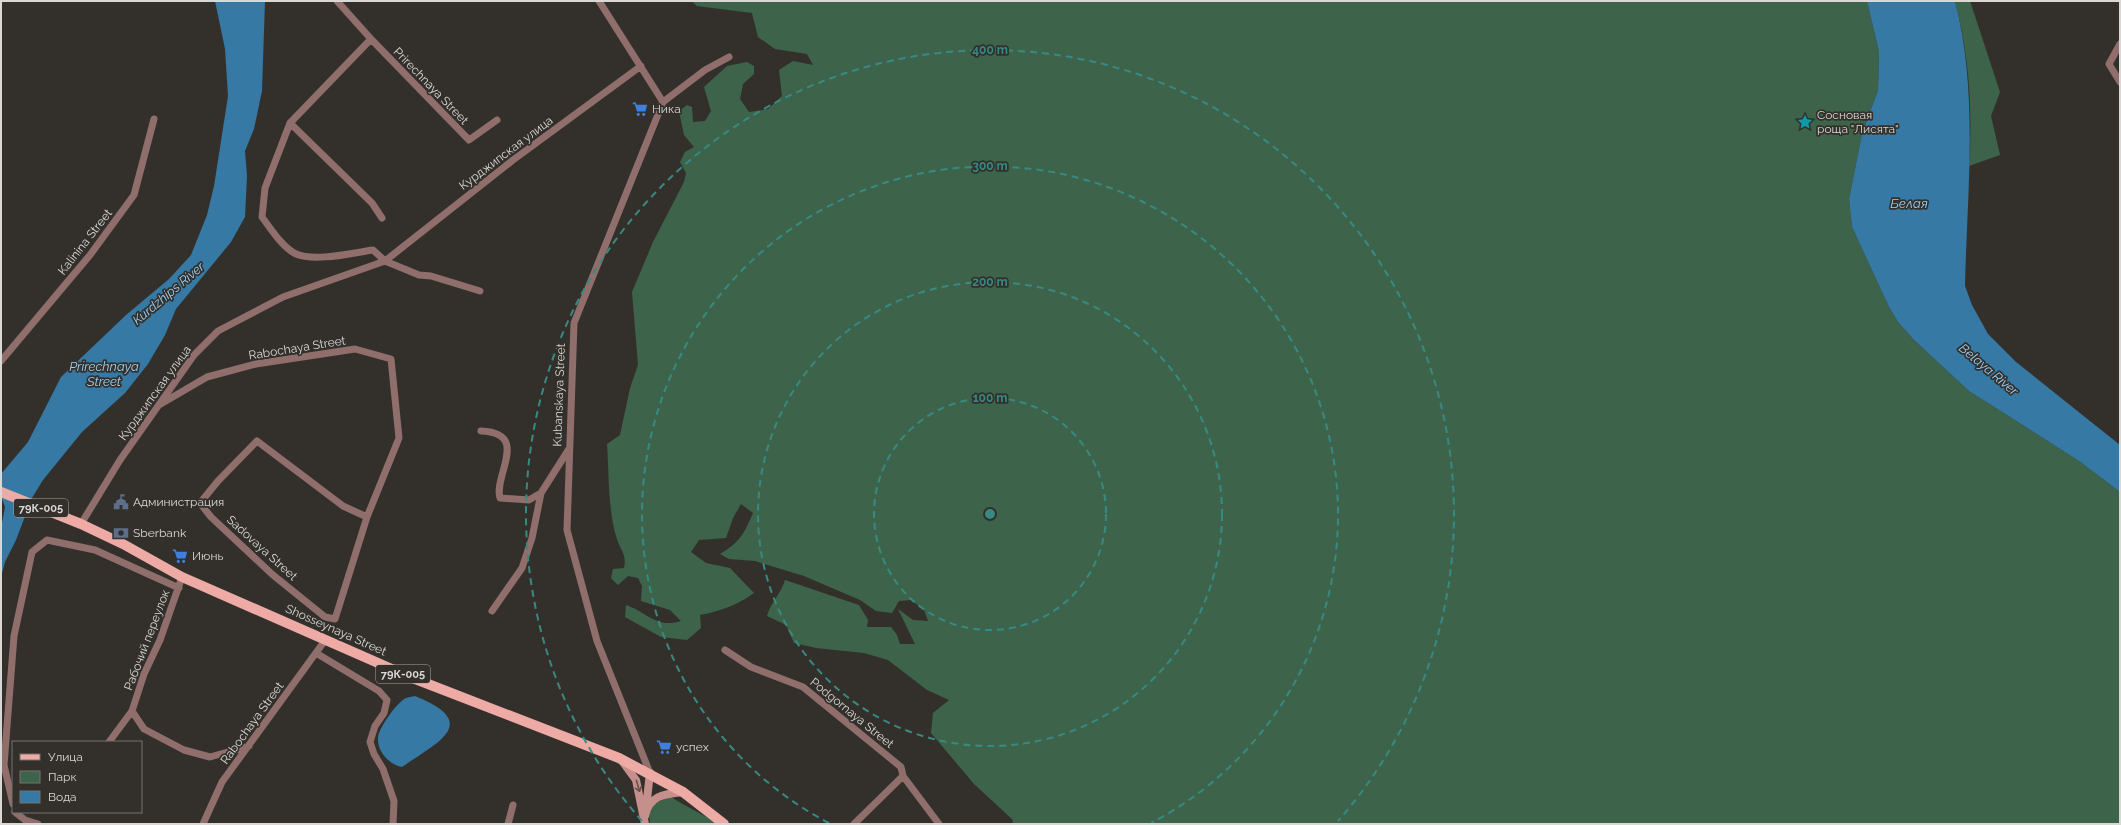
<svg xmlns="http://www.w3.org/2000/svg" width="2121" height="825" viewBox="0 0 2121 825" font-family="Raleway,sans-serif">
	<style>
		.green { fill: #3d644b }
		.water { fill: #3679a4 }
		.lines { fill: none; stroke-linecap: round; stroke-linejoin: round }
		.minor { stroke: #906e6b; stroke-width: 7 }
		.secondary { stroke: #c5908c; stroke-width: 8 }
		.primary { stroke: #eeaaa4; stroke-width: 10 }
		.oneway { stroke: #66524e }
		.ring { fill: none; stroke: #378a83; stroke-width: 2; stroke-dasharray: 7 5 }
		.labels { text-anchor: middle; stroke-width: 3.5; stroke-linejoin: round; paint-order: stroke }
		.shield { fill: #33302c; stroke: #a7a6a2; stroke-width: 1 }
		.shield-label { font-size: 11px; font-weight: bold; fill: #d9d8d5 }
		.street-label { font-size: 12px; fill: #d9d8d5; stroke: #33302c }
		.poi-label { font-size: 12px; fill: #d9d8d5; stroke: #33302c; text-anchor: start }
		.water-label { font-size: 13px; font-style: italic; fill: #9ed2f7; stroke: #33302c }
		.centre { fill: #378a83; stroke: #33302c; stroke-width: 2 }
		.ring-label { font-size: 12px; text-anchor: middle; font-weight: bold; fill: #378a83; stroke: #33302c; stroke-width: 3.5; stroke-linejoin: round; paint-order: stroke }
	</style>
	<rect width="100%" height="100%" fill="#33302c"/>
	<path class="green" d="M 691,1 L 1867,1 L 1879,52 L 1878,90 L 1862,134 L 1849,199 L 1852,227 L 1889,307 L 1898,322 L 1914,340 L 1969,391 L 2079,461 L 2120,492 L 2120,824 L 1012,824 L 1013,820 L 974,784 L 931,733 L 933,713 L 949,700 L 927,690 L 888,660 L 864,653 L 816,648 L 794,643 L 786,625 L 767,616 C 771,602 781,594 785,580 L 859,605 L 868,620 L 867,627 L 891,627 L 897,635 L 900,644 L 915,644 L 898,609 L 913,620 L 928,621 L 924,610 L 911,600 L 899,601 L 892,613 L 876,611 L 860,600 L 804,576 L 755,561 L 729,559 L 720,554 C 740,542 744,534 753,513 L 741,504 L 733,518 L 726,538 L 699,540 L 691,552 L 706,563 L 730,568 L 754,593 C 737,605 721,611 700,615 L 701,628 L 687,640 L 661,637 L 625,617 L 626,605 C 647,612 656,629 681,621 L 670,610 L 641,601 L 642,586 L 638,578 L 628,576 L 618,585 L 611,578 L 613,569 L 624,568 C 627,555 621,551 617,539 C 608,513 609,472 607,444 L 620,435 L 630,388 L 638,365 L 632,292 L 653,242 L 684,182 L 686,173 L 680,162 L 685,152 L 694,147 L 684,135 L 679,111 L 687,105 L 692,107 L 693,122 L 705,121 L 711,111 L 704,87 L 727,66 L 747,62 L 754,66 L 754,74 L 743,84 L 740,99 L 749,112 L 768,109 L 782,96 L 779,70 L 793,61 L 813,65 L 807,54 L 775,49 L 758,37 L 752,13 L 697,6 Z
		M 1955,1 L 1970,1 L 2000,92 L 1991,116 L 2000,155 L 1969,166 C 1973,111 1969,54 1955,1 Z
		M 671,797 C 686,807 702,813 717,824 L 650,824 L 649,813 L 654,803 Z"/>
	<path class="water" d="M 215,1 L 265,1 L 262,91 L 254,129 L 245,151 L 247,176 L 245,217 L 231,242 L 176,309 L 165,335 L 148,364 L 125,393 L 82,432 L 43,480 L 32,498 L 16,540 L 5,562 L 1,577 L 1,528 L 5,507 L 1,496 L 1,474 L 28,442 L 61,377 L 126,315 L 169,279 L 191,255 L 207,215 L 214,186 L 228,96 L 225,49 Z
		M 1867,1 L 1955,1 C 1979,94 1967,191 1965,286 L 1972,305 L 1988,334 L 2016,362 L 2120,445 L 2120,492 L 2079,461 L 1969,391 L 1914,340 L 1898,322 L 1889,307 L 1852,227 L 1849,199 L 1862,134 L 1878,90 L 1879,52 Z
		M 415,696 C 482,723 438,742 402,767 C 390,765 377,752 378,738 C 378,729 397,702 406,698 C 408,697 412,697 415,696 Z"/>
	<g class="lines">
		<path class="minor" d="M 337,1 L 371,39 L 469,140 L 497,120
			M 599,1 L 663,102
			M 371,39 L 290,123 L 265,188 L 262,217 C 271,229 282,247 296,254 C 315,262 352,253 373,250 L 385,261 L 419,275 L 431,276 L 480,291
			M 2120,44 L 2109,64 L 2120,82
			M 290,123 L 372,203 L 382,218
			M 1,361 L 90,255 L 134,195 L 154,119
			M 159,405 L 207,377 L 256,364 L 355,349 L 391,359 L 399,438 L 367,517 L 335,619 L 325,617 L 273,575 L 211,517 L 200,503 L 218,481 L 257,441 L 343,506 L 367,517
			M 481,431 C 531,433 493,476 500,498 L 529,500 L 541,493
			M 81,524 L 120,460 L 194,355 L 218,331 L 283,297 L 385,261 L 513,160 L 641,66
			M 492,611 L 522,568 L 532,538 L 541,493 L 569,449
			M 725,650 L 751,667 L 803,687 L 901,767 L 903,776 L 939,824
			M 316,653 L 379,691 L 387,700 L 384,713 L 375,726 L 370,742 L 374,754 L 383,769 L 394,801 L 393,824
			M 132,711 L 144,729 L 184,750 L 210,757 L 249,746
			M 109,742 L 132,711 L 144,674 L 160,640 L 182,577
			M 650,773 L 597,641 L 567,530 L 574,323 L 663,102 L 705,70 L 729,57
			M 13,804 L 4,765 L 14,636 L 32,552 L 47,540 L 95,550 L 179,588
			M 15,812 L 25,820 L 38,824
			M 203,824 L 222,782 L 326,639
			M 508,824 L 513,805
			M 854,824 L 903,776"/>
		<path class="secondary" d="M 622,761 L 636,780 L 645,824
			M 646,808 L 650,773
			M 645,816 C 649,795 665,794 683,792"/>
		<path class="primary" d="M 1,492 L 81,524 L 123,544 L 182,577 L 410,677 L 619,758 L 683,792 L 724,824"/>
	</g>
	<defs><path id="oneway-shaft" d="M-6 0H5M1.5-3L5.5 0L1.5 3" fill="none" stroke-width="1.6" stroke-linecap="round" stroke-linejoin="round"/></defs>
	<use class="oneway" href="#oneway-shaft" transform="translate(638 786) rotate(74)"/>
	<g class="ring">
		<circle cx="990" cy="514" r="116"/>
		<circle cx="990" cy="514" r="232"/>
		<path d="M829 823A348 348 0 1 1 1151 823"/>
		<path d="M642 821A464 464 0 1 1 1338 821"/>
	</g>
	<defs>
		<g id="supermarket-bare" transform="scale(1.2)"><path d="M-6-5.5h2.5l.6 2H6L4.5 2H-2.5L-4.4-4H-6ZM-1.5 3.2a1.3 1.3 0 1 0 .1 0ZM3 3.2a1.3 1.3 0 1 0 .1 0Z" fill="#3f7fe0" stroke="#33302c" stroke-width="2.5" paint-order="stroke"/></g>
		<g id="sight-bare" transform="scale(1.2)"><path d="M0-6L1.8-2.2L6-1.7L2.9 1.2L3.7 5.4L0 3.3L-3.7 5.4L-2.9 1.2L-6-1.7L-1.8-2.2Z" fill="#0f9aa8" stroke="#33302c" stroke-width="2.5" paint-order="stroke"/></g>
		<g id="civic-bare" transform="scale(1.2)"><path d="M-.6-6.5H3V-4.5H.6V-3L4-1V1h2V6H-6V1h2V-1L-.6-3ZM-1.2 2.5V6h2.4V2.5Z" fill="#5c6f8a" stroke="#33302c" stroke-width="2.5" paint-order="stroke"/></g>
		<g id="bank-bare" transform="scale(1.2)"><path d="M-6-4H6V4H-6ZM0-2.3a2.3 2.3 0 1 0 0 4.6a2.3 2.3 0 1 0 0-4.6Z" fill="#5c6f8a" stroke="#33302c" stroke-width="2.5" paint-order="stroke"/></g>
	</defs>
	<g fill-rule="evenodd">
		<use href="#supermarket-bare" x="640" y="109"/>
		<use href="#sight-bare" x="1805" y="122"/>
		<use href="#civic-bare" x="121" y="502"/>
		<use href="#bank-bare" x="121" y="533"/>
		<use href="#supermarket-bare" x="180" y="556"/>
		<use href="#supermarket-bare" x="664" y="747"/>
	</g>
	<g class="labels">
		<g class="shield">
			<rect x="14" y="499" width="54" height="18" rx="3"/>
			<rect x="376" y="665" width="54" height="18" rx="3"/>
		</g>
		<g class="shield-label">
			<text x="41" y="512">79К-005</text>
			<text x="403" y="678">79К-005</text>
		</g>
		<g class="street-label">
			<text transform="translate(431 86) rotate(46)" y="4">Prirechnaya Street</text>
			<text transform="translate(506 153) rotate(-37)" y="4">Курджипская улица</text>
			<text transform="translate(85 242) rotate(-52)" y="4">Kalinina Street</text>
			<text transform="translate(297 348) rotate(-9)" y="4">Rabochaya Street</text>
			<text transform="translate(155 393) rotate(-54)" y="4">Курджипская улица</text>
			<text transform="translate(559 395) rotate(-88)" y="4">Kubanskaya Street</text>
			<text transform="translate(262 548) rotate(42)" y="4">Sadovaya Street</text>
			<text transform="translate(336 630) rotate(24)" y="4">Shosseynaya Street</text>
			<text transform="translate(147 640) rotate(-69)" y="4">Рабочий переулок</text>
			<text transform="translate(852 713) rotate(39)" y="4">Podgornaya Street</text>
			<text transform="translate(252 723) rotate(-54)" y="4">Rabochaya Street</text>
		</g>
		<g class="poi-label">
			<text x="652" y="113">Ника</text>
			<text x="1817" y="119">Сосновая<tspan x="1817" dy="14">роща "Лисята"</tspan></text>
			<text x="133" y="506">Администрация</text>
			<text x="133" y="537">Sberbank</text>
			<text x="192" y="560">Июнь</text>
			<text x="676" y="751">успех</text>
		</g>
		<g class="water-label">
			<text x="1909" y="208">Белая</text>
			<text transform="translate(168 293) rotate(-40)" y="5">Kurdzhips River</text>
			<text x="104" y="371">Prirechnaya<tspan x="104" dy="15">Street</tspan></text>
			<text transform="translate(1989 369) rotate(40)" y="5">Belaya River</text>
		</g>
	</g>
	<circle cx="990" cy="514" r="6" class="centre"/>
	<g class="ring-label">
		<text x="990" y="54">400 m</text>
		<text x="990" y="170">300 m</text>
		<text x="990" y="286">200 m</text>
		<text x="990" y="402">100 m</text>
	</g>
	<rect width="2121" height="825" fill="none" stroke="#d9d8d5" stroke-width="4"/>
	<rect x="12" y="741" width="130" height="72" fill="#33302c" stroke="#757370"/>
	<rect x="20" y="754" width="20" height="6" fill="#eeaaa4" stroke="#757370"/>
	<text x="48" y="761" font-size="12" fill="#d9d8d5">Улица</text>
	<rect x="20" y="771" width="20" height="12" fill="#3d644b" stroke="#757370"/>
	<text x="48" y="781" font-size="12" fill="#d9d8d5">Парк</text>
	<rect x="20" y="791" width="20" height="12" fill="#3679a4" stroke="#757370"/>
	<text x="48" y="801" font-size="12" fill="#d9d8d5">Вода</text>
</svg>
